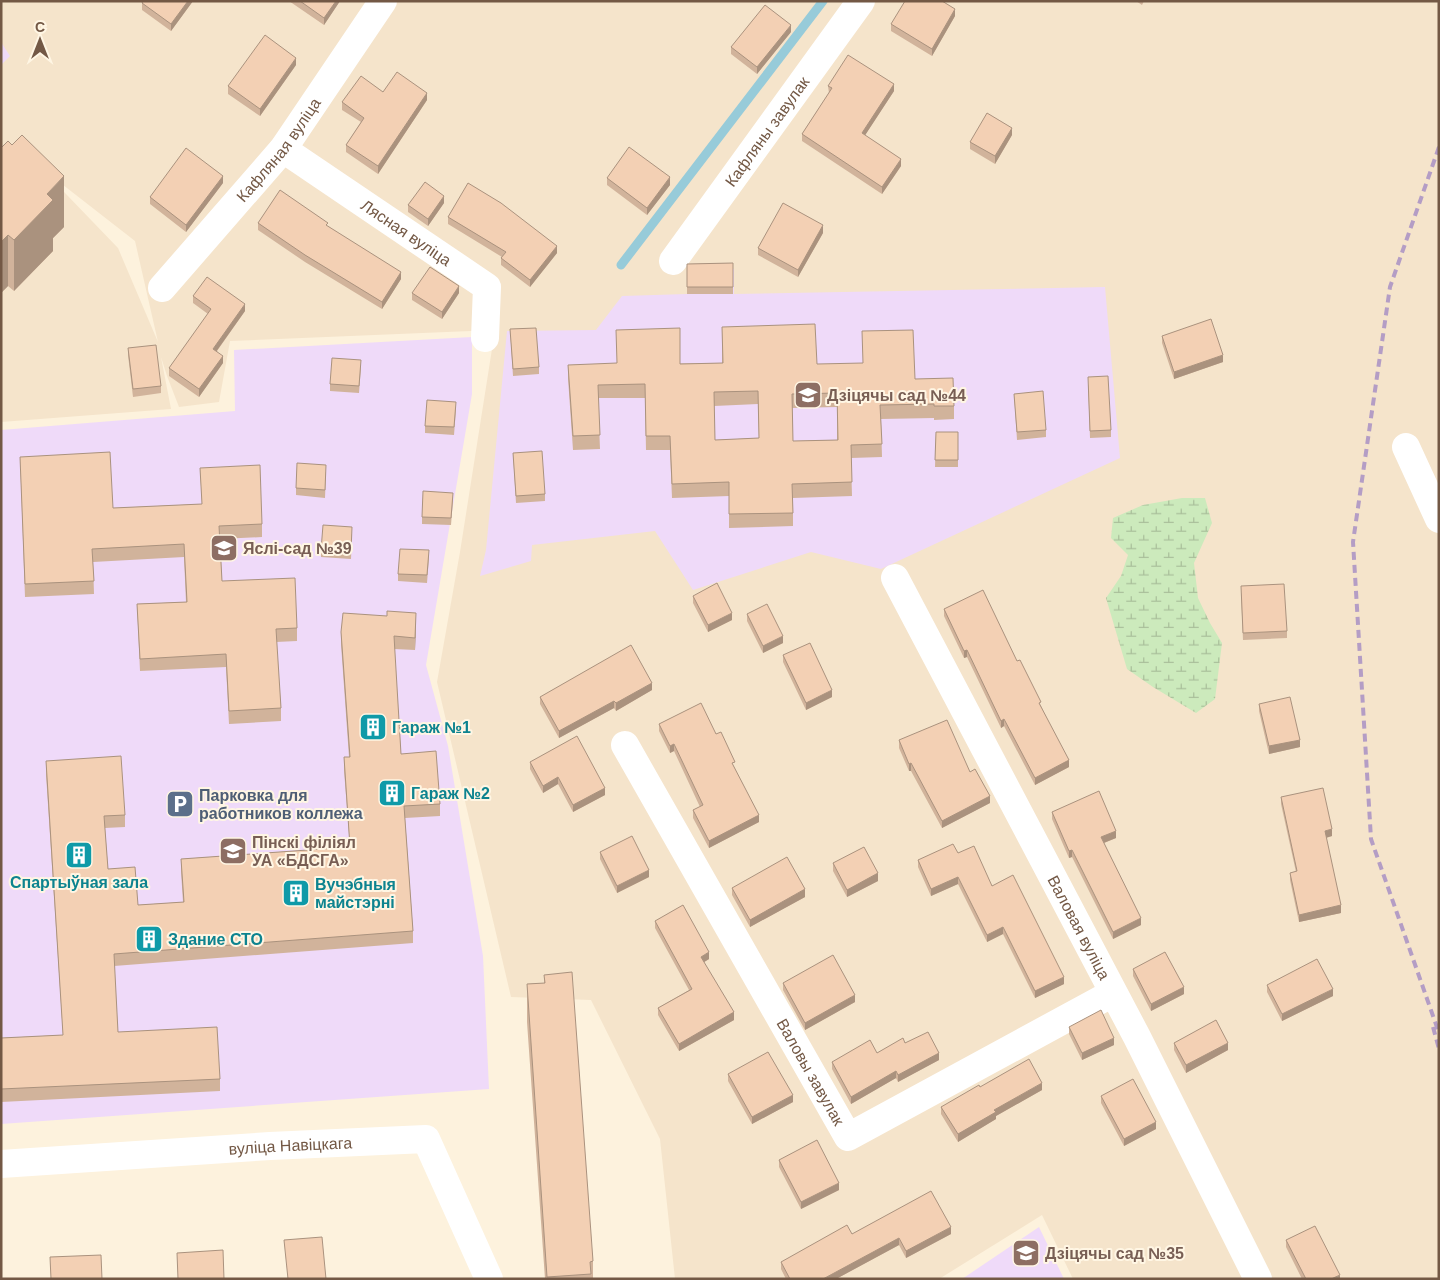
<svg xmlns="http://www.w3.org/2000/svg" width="1440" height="1280" viewBox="0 0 1440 1280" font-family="Helvetica,sans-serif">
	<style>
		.residential { fill: #f5e4cb; fill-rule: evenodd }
		.education { fill: #efdaf9 }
		.wetland { fill: url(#wetland-marsh) }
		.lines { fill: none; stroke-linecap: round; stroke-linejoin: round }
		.stream { stroke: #97cbd9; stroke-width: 9 }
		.minor { stroke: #fff; stroke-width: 28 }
		.rail { stroke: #b49dc5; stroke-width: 4; stroke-dasharray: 8 5; stroke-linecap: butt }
		.wall { fill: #d1b39b; fill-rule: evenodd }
		.shaded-wall { fill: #aa927e }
		.building { fill: #f3d0b4; stroke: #aa927e; fill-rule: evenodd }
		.labels { text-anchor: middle; stroke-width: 4; stroke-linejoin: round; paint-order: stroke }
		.street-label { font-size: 16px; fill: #735845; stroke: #fff6e4 }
		.education-label { font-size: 16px; font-weight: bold; fill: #785e54; stroke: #fff6e4; text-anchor: start }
		.culture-label { font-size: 16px; font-weight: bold; fill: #0d838f; stroke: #fff6e4; text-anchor: start }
		.service-label { font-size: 16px; font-weight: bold; fill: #4e5e75; stroke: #fff6e4; text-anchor: start }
	</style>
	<defs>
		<pattern id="wetland-marsh" width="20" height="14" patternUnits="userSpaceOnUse" patternTransform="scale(1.25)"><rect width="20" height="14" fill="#cceabc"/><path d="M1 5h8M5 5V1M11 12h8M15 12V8" fill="none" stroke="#aac09b"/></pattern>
	</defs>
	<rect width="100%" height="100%" fill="#fdf2dd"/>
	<path class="residential" d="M 1,1 L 1439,1 L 1439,1279 L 1073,1279 L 1042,1215 L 939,1279 L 675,1279 L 660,1139 L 591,1000 L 511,997 L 437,682 L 460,552 L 495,330 L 230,341 L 219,402 L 179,407 L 167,376 L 161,357 L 171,409 L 1,422 ZM 40,167 L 135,241 L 158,342 L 118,248 Z"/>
	<path class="education" d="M 1,42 L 10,56 L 1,65 Z
		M 734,269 L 734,294 L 1105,287 L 1120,458 L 881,569 L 811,552 L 693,590 L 655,531 L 532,545 L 531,561 L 480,576 L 486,550 L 507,331 L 596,330 L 622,296 L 687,294 L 687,270 Z
		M 472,337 L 472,394 L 426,665 L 448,746 L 483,956 L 489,1089 L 1,1124 L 1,430 L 235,411 L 234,350 Z
		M 1039,1227 L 1064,1279 L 962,1279 Z"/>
	<path class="wetland" d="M 1182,498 L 1205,498 L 1212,523 L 1194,563 L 1198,598 L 1210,623 L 1222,643 L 1215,699 L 1196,713 L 1153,687 L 1127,669 L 1106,598 L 1121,576 L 1128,555 L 1111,538 L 1113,518 L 1143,505 Z"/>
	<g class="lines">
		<path class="stream" d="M 621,265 L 823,1"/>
		<g class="minor">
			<path id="s1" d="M 283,149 L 487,287 L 485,338"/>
			<path id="s2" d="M 673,261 L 861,1"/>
			<path id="s3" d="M 162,288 L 283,149 L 383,1"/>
			<path d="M 1406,447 L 1439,519"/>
			<path id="s4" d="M 895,578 L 1137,1037 L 1258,1279"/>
			<path id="s5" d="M 625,745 L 848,1137 L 1113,993"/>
			<path id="s6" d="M 1,1164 L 270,1146 L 426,1139 L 489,1279"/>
		</g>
		<path class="rail" d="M 1439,147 L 1390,287 L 1353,542 L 1371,839 L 1439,1033
			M 1433,1027 L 1439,1049"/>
	</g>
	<path class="wall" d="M 193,1 L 171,31 L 142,10 L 142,3 Z
		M 289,1 L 340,1 L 324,25 Z
		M 1136,1 L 1144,1 L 1142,5 Z
		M 955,16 L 932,56 L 891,31 L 891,24 Z
		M 791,32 L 757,74 L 731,54 L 731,47 Z
		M 296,65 L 260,116 L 228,94 L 228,86 Z
		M 828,86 L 894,91 L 865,135 L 901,166 L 882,194 L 802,141 L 802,134 L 829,93 Z
		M 383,92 L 427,100 L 378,174 L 346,152 L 346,145 L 361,122 L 342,110 L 342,102 Z
		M 1012,135 L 995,164 L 970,149 L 970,142 Z
		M 1,148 L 64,227 L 53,238 L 53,251 L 14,291 L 8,286 L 1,293 Z
		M 607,178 L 670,185 L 647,215 L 607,185 Z
		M 223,183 L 186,232 L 150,204 L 150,197 Z
		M 444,203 L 428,226 L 408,212 L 408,205 Z
		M 448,217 L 557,253 L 530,287 L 501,265 L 501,258 L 502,257 L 448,224 Z
		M 258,223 L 328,226 L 401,279 L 382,309 L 305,262 L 258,230 Z
		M 823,233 L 798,277 L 758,255 L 758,248 Z
		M 733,263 L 733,294 L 687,294 L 687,264 Z
		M 412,293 L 459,293 L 442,319 L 412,300 Z
		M 193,296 L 245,311 L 217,351 L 223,363 L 199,397 L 169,376 L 169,368 L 208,314 L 193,303 Z
		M 722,327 L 817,364 L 915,379 L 954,406 L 954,419 L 934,420 L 934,418 L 881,419 L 882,457 L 851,458 L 852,496 L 793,498 L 793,526 L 729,528 L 729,496 L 672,498 L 670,450 L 646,450 L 645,398 L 598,398 L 600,449 L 573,450 L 568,378 L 568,365 L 722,363 ZM 758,404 L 759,438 L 715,440 L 714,406 ZM 837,407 L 837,440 L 793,441 L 792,408 Z
		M 510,329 L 539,367 L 539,374 L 513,376 Z
		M 1162,336 L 1223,362 L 1174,379 L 1162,343 Z
		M 128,348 L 161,386 L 161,393 L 133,397 L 128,355 Z
		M 361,367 L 359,393 L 330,391 L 330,384 Z
		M 1088,384 L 1111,430 L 1111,437 L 1090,438 Z
		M 1014,394 L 1046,430 L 1046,437 L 1017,440 Z
		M 456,409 L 454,435 L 425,433 L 425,426 Z
		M 936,432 L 958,432 L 958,467 L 935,467 Z
		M 513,453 L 545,494 L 545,501 L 516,503 Z
		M 20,457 L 113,508 L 202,504 L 200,468 L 262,524 L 262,537 L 220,539 L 222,581 L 297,628 L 297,641 L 276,642 L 281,708 L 281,721 L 229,724 L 226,667 L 140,671 L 137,604 L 186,602 L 184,557 L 93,562 L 94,594 L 25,597 Z
		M 326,472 L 325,498 L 296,495 L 296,488 Z
		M 453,500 L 451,525 L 422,524 L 422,517 Z
		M 352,534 L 351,559 L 321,557 L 321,550 Z
		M 429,557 L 427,583 L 398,581 L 398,574 Z
		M 1241,593 L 1287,631 L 1287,638 L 1243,640 Z
		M 693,596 L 732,620 L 708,632 L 693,603 Z
		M 944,609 L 1017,661 L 1041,706 L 1069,767 L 1035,785 L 1004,726 L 1001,728 L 967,657 L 964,658 L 944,616 Z
		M 747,614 L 783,643 L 763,653 L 747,621 Z
		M 416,625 L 415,650 L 394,649 L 401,754 L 440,804 L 440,816 L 405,818 L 413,931 L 413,943 L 114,966 L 118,1032 L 220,1079 L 220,1091 L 1,1102 L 1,1038 L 63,1035 L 46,774 L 46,761 L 125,815 L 125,827 L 105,828 L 108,869 L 138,905 L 183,902 L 181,871 L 181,859 L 350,847 L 344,770 L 344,757 L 349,757 L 341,644 L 341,632 Z
		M 783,655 L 832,697 L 806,710 L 783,662 Z
		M 652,690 L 616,711 L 614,708 L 559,738 L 540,704 L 540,697 Z
		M 1259,704 L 1300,747 L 1269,754 L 1259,711 Z
		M 659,724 L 716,734 L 735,769 L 759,822 L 709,848 L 693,818 L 693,810 L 700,807 L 674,751 L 670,753 L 659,731 Z
		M 899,740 L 990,803 L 942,828 L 911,771 L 909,771 L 899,748 Z
		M 530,762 L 605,795 L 573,812 L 558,784 L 543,793 L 530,769 Z
		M 1281,797 L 1332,836 L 1326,838 L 1341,913 L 1299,922 L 1290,880 L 1290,873 L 1296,872 L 1281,804 Z
		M 1052,812 L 1116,838 L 1104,843 L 1141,925 L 1113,939 L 1072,857 L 1069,858 L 1052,819 Z
		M 600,852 L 649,877 L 617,893 L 600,859 Z
		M 958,853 L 992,886 L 1064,984 L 1035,998 L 1003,934 L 987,942 L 958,884 L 931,896 L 918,867 L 918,860 Z
		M 833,863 L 878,881 L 847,897 L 833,871 Z
		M 732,888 L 805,897 L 750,927 L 732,895 Z
		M 655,921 L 709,959 L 704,962 L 734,1020 L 679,1051 L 658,1015 L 658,1008 L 689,990 L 655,928 Z
		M 1133,969 L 1184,994 L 1151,1011 L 1133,976 Z
		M 544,975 L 593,1261 L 593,1279 L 545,1279 L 527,1022 L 527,984 L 544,983 Z
		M 783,983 L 855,1002 L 805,1030 L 783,990 Z
		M 1267,985 L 1333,996 L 1282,1021 L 1267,992 Z
		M 1069,1027 L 1114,1045 L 1082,1060 L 1069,1034 Z
		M 905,1043 L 939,1060 L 898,1082 L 896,1078 L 851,1104 L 832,1069 L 832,1062 L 877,1053 Z
		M 1174,1043 L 1228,1050 L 1186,1073 L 1174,1050 Z
		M 728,1074 L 793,1102 L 752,1124 L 728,1081 Z
		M 980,1087 L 1042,1090 L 996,1116 L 996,1119 L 958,1142 L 941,1114 L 941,1107 Z
		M 1101,1096 L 1156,1129 L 1124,1146 L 1101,1103 Z
		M 779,1160 L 839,1190 L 801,1209 L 779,1167 Z
		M 852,1234 L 951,1234 L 906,1258 L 899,1245 L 836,1279 L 786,1279 L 781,1269 L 781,1262 Z
		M 1286,1240 L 1340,1279 L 1302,1279 L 1286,1247 Z"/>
	<path class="shaded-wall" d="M 188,1 L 193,1 L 171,31 L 171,24 Z
		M 336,1 L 340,1 L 324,25 L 324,18 Z
		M 955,9 L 955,16 L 932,56 L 932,49 Z
		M 791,25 L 791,32 L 757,74 L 757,67 Z
		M 296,58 L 296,65 L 260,116 L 260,109 Z
		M 894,84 L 894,91 L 862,140 L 862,133 Z
		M 427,93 L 427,100 L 378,174 L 378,166 Z
		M 1012,128 L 1012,135 L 995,164 L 995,156 Z
		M 901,159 L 901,166 L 882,194 L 882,187 Z
		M 64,176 L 64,227 L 53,238 L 53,251 L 14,291 L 14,240 L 47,194 Z
		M 223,176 L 223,183 L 186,232 L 186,225 Z
		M 670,177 L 670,185 L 647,215 L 647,208 Z
		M 444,196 L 444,203 L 428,226 L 428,219 Z
		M 823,225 L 823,233 L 798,277 L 798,270 Z
		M 8,235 L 8,286 L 1,293 L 1,242 Z
		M 557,246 L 557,253 L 530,287 L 530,280 Z
		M 401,272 L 401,279 L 382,309 L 382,302 Z
		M 459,286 L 459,293 L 442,319 L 442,312 Z
		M 245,304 L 245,311 L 213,356 L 213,349 Z
		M 1223,355 L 1223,362 L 1174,379 L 1174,372 Z
		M 223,356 L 223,363 L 199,397 L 199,389 Z
		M 416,613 L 416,625 L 415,650 L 415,638 Z
		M 732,613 L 732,620 L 708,632 L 708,625 Z
		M 783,636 L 783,643 L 763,653 L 763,646 Z
		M 967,650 L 967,657 L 964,658 L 964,651 Z
		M 652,683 L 652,690 L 616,711 L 616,703 Z
		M 832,690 L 832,697 L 806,710 L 806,703 Z
		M 614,701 L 614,708 L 559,738 L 559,731 Z
		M 1004,719 L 1004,726 L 1001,728 L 1001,721 Z
		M 1300,740 L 1300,747 L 1269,754 L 1269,746 Z
		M 674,744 L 674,751 L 670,753 L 670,746 Z
		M 1069,760 L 1069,767 L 1035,785 L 1035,778 Z
		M 911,763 L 911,771 L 909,771 L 909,764 Z
		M 558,777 L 558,784 L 543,793 L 543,786 Z
		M 605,788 L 605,795 L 573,812 L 573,805 Z
		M 990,796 L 990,803 L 942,828 L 942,821 Z
		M 759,815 L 759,822 L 709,848 L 709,841 Z
		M 1332,829 L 1332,836 L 1325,838 L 1325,831 Z
		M 1116,831 L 1116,838 L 1101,844 L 1101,837 Z
		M 1072,850 L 1072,857 L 1069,858 L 1069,851 Z
		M 649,870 L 649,877 L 617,893 L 617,886 Z
		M 878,873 L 878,881 L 847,897 L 847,890 Z
		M 958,877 L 958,884 L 931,896 L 931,889 Z
		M 805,889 L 805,897 L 750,927 L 750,920 Z
		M 1341,905 L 1341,913 L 1299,922 L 1299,915 Z
		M 1141,918 L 1141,925 L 1113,939 L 1113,932 Z
		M 1003,927 L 1003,934 L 987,942 L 987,935 Z
		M 709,952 L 709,959 L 701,964 L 701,957 Z
		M 1064,977 L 1064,984 L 1035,998 L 1035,991 Z
		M 1184,987 L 1184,994 L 1151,1011 L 1151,1004 Z
		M 1333,989 L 1333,996 L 1282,1021 L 1282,1014 Z
		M 855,995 L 855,1002 L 805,1030 L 805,1023 Z
		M 734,1012 L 734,1020 L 679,1051 L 679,1044 Z
		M 1114,1038 L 1114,1045 L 1082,1060 L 1082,1053 Z
		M 1228,1043 L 1228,1050 L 1186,1073 L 1186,1065 Z
		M 939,1053 L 939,1060 L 898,1082 L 898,1075 Z
		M 896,1071 L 896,1078 L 851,1104 L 851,1097 Z
		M 1042,1083 L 1042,1090 L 996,1116 L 996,1119 L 958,1142 L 958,1134 L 994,1110 Z
		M 793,1095 L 793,1102 L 752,1124 L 752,1117 Z
		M 1156,1122 L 1156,1129 L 1124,1146 L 1124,1139 Z
		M 839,1183 L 839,1190 L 801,1209 L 801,1202 Z
		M 951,1227 L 951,1234 L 906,1258 L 906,1251 Z
		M 899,1238 L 899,1245 L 836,1279 L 823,1279 Z
		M 1340,1275 L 1340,1279 L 1331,1279 Z"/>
	<path class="building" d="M 143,1 L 188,1 L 171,24 L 142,3 Z
		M 300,1 L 336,1 L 324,18 Z
		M 905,1 L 942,1 L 955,9 L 932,49 L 891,24 Z
		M 765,5 L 791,25 L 757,67 L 731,47 Z
		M 265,35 L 296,58 L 260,109 L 228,86 Z
		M 848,55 L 894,84 L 862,133 L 901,159 L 882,187 L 802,134 L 832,88 L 828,86 Z
		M 397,72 L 427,93 L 378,166 L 346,145 L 364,118 L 342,102 L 361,76 L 383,92 Z
		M 987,113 L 1012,128 L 995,156 L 970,142 Z
		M 22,135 L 64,176 L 47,194 L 53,200 L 14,240 L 8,235 L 1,242 L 1,148 L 8,141 L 12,145 Z
		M 629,147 L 670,177 L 647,208 L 607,178 Z
		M 186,148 L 223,176 L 186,225 L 150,197 Z
		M 425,182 L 444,196 L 428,219 L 408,205 Z
		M 468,183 L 501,203 L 557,246 L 530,280 L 501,258 L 506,252 L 448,217 Z
		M 280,190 L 328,223 L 326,225 L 401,272 L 382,302 L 305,255 L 258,223 Z
		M 783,203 L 823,225 L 798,270 L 758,248 Z
		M 733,263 L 733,287 L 687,287 L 687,264 Z
		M 430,267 L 459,286 L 442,312 L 412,293 Z
		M 207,277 L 245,304 L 213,349 L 223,356 L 199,389 L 169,368 L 211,309 L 193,296 Z
		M 1211,319 L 1223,355 L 1174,372 L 1162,336 Z
		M 815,324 L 817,364 L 863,363 L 862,331 L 913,330 L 915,379 L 953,378 L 954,406 L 934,406 L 934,404 L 880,405 L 882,444 L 851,445 L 852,482 L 792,484 L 793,513 L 729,514 L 729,482 L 672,484 L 670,436 L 646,436 L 645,384 L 598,385 L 600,435 L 573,436 L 568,365 L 617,363 L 616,330 L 680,328 L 680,364 L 723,363 L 722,327 ZM 758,391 L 759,438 L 715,440 L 714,392 ZM 837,393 L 838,440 L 793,441 L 792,394 Z
		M 536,328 L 539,367 L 513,369 L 510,329 Z
		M 156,345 L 161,386 L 133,389 L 128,348 Z
		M 332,358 L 361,360 L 359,386 L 330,384 Z
		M 1108,376 L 1111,430 L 1090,431 L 1088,377 Z
		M 1043,391 L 1046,430 L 1017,432 L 1014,394 Z
		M 427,400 L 456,402 L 454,427 L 425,426 Z
		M 936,432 L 958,432 L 958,460 L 935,460 Z
		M 542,451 L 545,494 L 516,496 L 513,453 Z
		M 110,452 L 113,508 L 202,504 L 200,468 L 260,465 L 262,524 L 219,526 L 222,581 L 295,578 L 297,628 L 276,629 L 281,708 L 229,711 L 226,654 L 140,659 L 137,604 L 187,602 L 184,544 L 92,549 L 94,581 L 25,584 L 20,457 Z
		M 297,463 L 326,465 L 325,490 L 296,488 Z
		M 423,491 L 453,493 L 451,518 L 422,517 Z
		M 323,525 L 352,527 L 351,552 L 321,550 Z
		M 400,549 L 429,550 L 427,575 L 398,574 Z
		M 717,583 L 732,613 L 708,625 L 693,596 Z
		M 1284,584 L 1287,631 L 1243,633 L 1241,586 Z
		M 983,590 L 1017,661 L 1020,660 L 1041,702 L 1039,703 L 1069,760 L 1035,778 L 1004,719 L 1001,721 L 967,650 L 964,651 L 944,609 Z
		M 767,604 L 783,636 L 763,646 L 747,614 Z
		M 387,611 L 416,613 L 415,638 L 394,636 L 401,754 L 436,751 L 440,804 L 404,806 L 413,931 L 114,954 L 118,1032 L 217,1027 L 220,1079 L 1,1089 L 1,1038 L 63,1035 L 46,761 L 121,756 L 125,815 L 104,816 L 108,869 L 135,867 L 138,905 L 184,902 L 181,859 L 350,847 L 344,757 L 350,757 L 341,632 L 343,613 L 387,616 Z
		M 810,643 L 832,690 L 806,703 L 783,655 Z
		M 631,645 L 652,683 L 616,703 L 614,701 L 559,731 L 540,697 Z
		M 1290,697 L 1300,740 L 1269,746 L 1259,704 Z
		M 701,703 L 716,734 L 721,732 L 735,762 L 732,763 L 759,815 L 709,841 L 693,810 L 703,805 L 674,744 L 670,746 L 659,724 Z
		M 947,720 L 970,772 L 975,769 L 990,796 L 942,821 L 911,763 L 909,764 L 899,740 Z
		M 577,736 L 605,788 L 573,805 L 558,777 L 543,786 L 530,762 Z
		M 1323,788 L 1332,829 L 1325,831 L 1341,905 L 1299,915 L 1290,873 L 1297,871 L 1281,797 Z
		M 1099,791 L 1116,831 L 1101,837 L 1141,918 L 1113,932 L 1072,850 L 1069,851 L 1052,812 Z
		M 632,836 L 649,870 L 617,886 L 600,852 Z
		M 953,844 L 958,853 L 974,846 L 992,886 L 1013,875 L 1064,977 L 1035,991 L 1003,927 L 987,935 L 958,877 L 931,889 L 918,860 Z
		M 864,847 L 878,873 L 847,890 L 833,863 Z
		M 787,857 L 805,889 L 750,920 L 732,888 Z
		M 683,905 L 709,952 L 701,957 L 734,1012 L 679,1044 L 658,1008 L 692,989 L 655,921 Z
		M 1165,952 L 1184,987 L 1151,1004 L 1133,969 Z
		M 833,955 L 855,995 L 805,1023 L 783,983 Z
		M 1317,959 L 1333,989 L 1282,1014 L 1267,985 Z
		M 572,972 L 593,1261 L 590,1262 L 591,1274 L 547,1277 L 527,984 L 545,983 L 544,975 Z
		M 1101,1010 L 1114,1038 L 1082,1053 L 1069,1027 Z
		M 1216,1020 L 1228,1043 L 1186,1065 L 1174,1043 Z
		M 928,1032 L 939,1053 L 898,1075 L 896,1071 L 851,1097 L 832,1062 L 870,1040 L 877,1053 L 903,1038 L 905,1043 Z
		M 768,1052 L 793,1095 L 752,1117 L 728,1074 Z
		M 1029,1059 L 1042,1083 L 994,1110 L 996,1112 L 958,1134 L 941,1107 L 979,1085 L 980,1087 Z
		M 1133,1079 L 1156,1122 L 1124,1139 L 1101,1096 Z
		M 817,1140 L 839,1183 L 801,1202 L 779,1160 Z
		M 931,1191 L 951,1227 L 906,1251 L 899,1238 L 823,1279 L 790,1279 L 781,1262 L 847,1225 L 852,1234 Z
		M 1315,1226 L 1340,1275 L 1331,1279 L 1306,1279 L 1286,1240 Z
		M 322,1237 L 326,1279 L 288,1279 L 284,1240 Z
		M 223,1250 L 224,1279 L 178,1279 L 177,1253 Z
		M 101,1255 L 102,1279 L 51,1279 L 50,1257 Z"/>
	<defs>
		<g id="school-square" transform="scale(1.4375)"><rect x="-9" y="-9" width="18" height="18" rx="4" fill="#8d6e63" stroke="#fff6e4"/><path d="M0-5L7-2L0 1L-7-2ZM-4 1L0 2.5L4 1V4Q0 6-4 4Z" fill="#fff"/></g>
		<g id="building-square" transform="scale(1.4375)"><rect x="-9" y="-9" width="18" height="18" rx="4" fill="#0f9aa8" stroke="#fff6e4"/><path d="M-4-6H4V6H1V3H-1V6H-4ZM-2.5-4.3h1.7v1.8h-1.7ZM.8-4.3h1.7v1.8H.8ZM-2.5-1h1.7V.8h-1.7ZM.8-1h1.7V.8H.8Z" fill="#fff"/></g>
		<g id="parking-square" transform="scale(1.4375)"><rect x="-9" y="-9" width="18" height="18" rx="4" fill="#5c6f8a" stroke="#fff6e4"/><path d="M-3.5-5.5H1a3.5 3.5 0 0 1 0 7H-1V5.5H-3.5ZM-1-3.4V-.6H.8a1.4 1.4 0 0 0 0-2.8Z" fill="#fff"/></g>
		<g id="university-square" transform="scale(1.4375)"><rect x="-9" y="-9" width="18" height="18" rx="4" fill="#8d6e63" stroke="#fff6e4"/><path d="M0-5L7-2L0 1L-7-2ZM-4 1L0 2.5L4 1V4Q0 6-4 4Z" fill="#fff"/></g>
	</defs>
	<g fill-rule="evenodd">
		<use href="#school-square" x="808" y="395"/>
		<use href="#school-square" x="224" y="548"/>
		<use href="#building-square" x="373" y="727"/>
		<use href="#building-square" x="392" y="793"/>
		<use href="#parking-square" x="180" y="804"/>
		<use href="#university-square" x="233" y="851"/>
		<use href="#building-square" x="79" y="855"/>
		<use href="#building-square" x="296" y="893"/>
		<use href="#building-square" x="149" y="939"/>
		<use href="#school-square" x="1026" y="1253"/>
	</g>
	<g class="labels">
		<g class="street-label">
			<text dy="6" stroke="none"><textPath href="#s2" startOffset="160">Кафляны завулак</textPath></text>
			<text dy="6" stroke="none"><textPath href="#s3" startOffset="181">Кафляная вуліца</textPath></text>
			<text dy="6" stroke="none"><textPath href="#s1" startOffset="149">Лясная вуліца</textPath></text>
			<text dy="6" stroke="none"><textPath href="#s4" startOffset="395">Валовая вуліца</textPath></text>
			<text dy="6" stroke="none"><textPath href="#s5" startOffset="376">Валовы завулак</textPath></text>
			<text dy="6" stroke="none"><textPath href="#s6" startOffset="290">вуліца Навіцкага</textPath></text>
		</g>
		<g class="education-label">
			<text x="827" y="401">Дзіцячы сад №44</text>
			<text x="243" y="554">Яслі-сад №39</text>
			<text x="252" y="848">Пінскі філіял<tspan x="252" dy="18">УА «БДСГА»</tspan></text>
			<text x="1045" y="1259">Дзіцячы сад №35</text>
		</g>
		<g class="culture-label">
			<text x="392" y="733">Гараж №1</text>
			<text x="411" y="799">Гараж №2</text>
			<text x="79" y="888" text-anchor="middle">Спартыўная зала</text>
			<text x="315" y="890">Вучэбныя<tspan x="315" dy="18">майстэрні</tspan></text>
			<text x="168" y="945">Здание СТО</text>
		</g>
		<g class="service-label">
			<text x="199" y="801">Парковка для<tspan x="199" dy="18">работников коллежа</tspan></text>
		</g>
	</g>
	<rect width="1440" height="1280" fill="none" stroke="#735845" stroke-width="5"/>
	<g transform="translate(40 40)" stroke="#fff6e4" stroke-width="4" paint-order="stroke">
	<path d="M0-4L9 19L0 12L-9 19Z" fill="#735845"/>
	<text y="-8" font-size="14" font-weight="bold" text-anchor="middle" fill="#735845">С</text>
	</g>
</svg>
